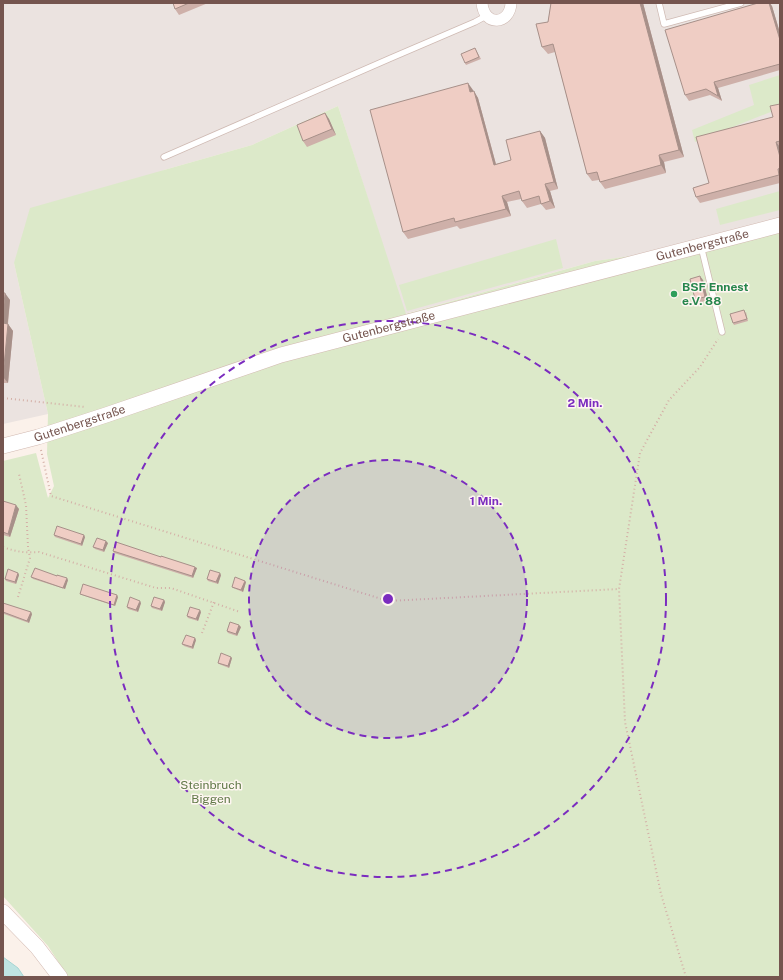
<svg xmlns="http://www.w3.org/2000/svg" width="783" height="980" viewBox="0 0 783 980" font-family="'Public Sans',sans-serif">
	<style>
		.industrial { fill: #ebe3e0 }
		.green { fill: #dce9c9 }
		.water { fill: #c0e4e2; stroke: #a6d5d3 }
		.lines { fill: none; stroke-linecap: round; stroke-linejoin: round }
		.lane-casing { stroke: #cfbab3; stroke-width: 7 }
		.street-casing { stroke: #cfbab3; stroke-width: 12 }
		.secondary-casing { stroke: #d2b9b1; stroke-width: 16 }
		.path { stroke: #d4afa6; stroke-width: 2; stroke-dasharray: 1 3; stroke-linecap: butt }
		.lane { stroke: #fff; stroke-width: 5.5 }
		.street { stroke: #fff; stroke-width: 11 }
		.secondary { stroke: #fff; stroke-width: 15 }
		.wall { fill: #ceb0a9 }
		.shaded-wall { fill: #a79089 }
		.building { fill: #efcdc4; stroke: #a79089 }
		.ring { fill: none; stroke: #7b2cbf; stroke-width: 2; stroke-dasharray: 7 5 }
		.leisure-dot { fill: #2e9e5b; stroke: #fef6f1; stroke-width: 1.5 }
		.labels { text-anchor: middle; stroke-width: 3; stroke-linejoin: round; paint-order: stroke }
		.street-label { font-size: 12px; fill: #75554f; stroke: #fef6f1 }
		.leisure-label { font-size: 12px; font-weight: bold; fill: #27864d; stroke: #fef6f1; text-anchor: start }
		.park-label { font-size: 12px; fill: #607947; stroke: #fef6f1 }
		.centre { fill: #7b2cbf; stroke: #fef6f1; stroke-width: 2 }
		.ring-label { font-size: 12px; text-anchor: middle; font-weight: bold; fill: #7b2cbf; stroke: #fef6f1; stroke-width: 3; stroke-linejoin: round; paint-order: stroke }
	</style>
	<rect width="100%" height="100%" fill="#fbf1ea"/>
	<path class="industrial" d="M 3,3 L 780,3 L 780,228 L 701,246 L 595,261 L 405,314 L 338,106 L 252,145 L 164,170 L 14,263 L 48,414 L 3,424 Z"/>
	<path class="green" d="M 780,75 L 780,109 L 768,113 L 695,142 L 692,130 L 754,105 L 749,85 Z
		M 338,106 L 406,314 L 595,261 L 701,246 L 780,228 L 780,977 L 68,977 L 48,946 L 3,896 L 3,461 L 36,453 L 48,498 L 54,486 L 47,454 L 48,414 L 14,263 L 30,208 L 164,170 L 252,145 Z
		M 780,191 L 780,210 L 720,225 L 716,209 Z
		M 556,239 L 563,268 L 407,311 L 399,285 Z"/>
	<path class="water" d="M 3,957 L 18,968 L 24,977 L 3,977 Z"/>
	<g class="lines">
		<g class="lane-casing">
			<path id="lane" d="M 659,3 L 664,24 L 741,3
				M 164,157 L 391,58 L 475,22 L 486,16
				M 701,246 L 722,332"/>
		</g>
		<g class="street-casing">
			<path id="street" d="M 482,3 C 484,27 510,25 511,3"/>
		</g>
		<g class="secondary-casing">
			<g id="secondary">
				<path id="s1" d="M 3,446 L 38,437 L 106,415 L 281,355 L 780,225"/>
				<path d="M 3,912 L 37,947 L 60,977"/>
			</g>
		</g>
		<path class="path" d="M 3,398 L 85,407
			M 41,450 L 51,496 L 388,601 L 619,589
			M 3,547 C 16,552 26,553 39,552 L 156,588 L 171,588 L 240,612
			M 18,597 L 30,558 L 28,547 L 26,505 L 19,474
			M 202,633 L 214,602
			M 686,977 L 661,894 L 625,722 L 619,589 L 640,453 L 669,400 L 700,367 L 718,339"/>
		<use href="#lane" class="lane"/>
		<use href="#street" class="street"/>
		<use href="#secondary" class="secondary"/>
	</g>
	<path class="wall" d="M 173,3 L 208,3 L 179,15 L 175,9 Z
		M 551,3 L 643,3 L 684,157 L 664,162 L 666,173 L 605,189 L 600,182 L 599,180 L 592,181 L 587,174 L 555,52 L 548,54 L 542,47 L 548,22 Z
		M 772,6 L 780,33 L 780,70 L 718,88 L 722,101 L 710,95 L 689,101 L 685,95 Z
		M 475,48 L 481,59 L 466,65 L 465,63 Z
		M 473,91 L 478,98 L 496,164 L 511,160 L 540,131 L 545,138 L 558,189 L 550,191 L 555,208 L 546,210 L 541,204 L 527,208 L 522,201 L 521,199 L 507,202 L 511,216 L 460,229 L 457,226 L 408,239 L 403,232 Z
		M 780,104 L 780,183 L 700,203 L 696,197 L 773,117 Z
		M 325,113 L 329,119 L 336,135 L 307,147 L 303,141 Z
		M 703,280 L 708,300 L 698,303 L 695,299 Z
		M 3,293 L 10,300 L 8,324 L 13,331 L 8,383 L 3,383 Z
		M 746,312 L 748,321 L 734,325 L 733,323 Z
		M 3,501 L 19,509 L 10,537 L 3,535 Z
		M 54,535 L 85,537 L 82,546 L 55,537 Z
		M 108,543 L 104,552 L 95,549 L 93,547 Z
		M 113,551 L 197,568 L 193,578 L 114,553 Z
		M 18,573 L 19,575 L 16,584 L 6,581 L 5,579 Z
		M 221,575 L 218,584 L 208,581 L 207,579 Z
		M 31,577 L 68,580 L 65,589 L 33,579 Z
		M 246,582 L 243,592 L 233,588 L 232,587 Z
		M 80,594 L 118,597 L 115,606 L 82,595 Z
		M 164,600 L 165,602 L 162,611 L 152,608 L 151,606 Z
		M 3,603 L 32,614 L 29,623 L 4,614 L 4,615 L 3,615 Z
		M 141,603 L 138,612 L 128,609 L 127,607 Z
		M 201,612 L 198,621 L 188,618 L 187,616 Z
		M 241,627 L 237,636 L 228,633 L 227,631 Z
		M 196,640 L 193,649 L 184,646 L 182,644 Z
		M 232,658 L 229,668 L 219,664 L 218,663 Z"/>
	<path class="shaded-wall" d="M 640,3 L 643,3 L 684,157 L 679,150 Z
		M 769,3 L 770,3 L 772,6 L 780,33 L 780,40 Z
		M 714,82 L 718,88 L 722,101 L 718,96 Z
		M 468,83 L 473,90 L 475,99 L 470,92 Z
		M 474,91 L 478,98 L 498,172 L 494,165 Z
		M 325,113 L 329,119 L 336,135 L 332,129 Z
		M 540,131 L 545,138 L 558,189 L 554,182 Z
		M 776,142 L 780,147 L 780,157 Z
		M 659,155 L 664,162 L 666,173 L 661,165 Z
		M 545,184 L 550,191 L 555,208 L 550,201 Z
		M 502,196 L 507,202 L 511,216 L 506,209 Z
		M 700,276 L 703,280 L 708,300 L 705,297 Z
		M 5,293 L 10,300 L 7,330 L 3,324 L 3,316 Z
		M 8,324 L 13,331 L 8,383 L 3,377 Z
		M 16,505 L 19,509 L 10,537 L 8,534 Z
		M 84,535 L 85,537 L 82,546 L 81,544 Z
		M 106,541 L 108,543 L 104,552 L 103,550 Z
		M 195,567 L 197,568 L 193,578 L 192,576 Z
		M 18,573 L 19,575 L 16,584 L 15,582 Z
		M 220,573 L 221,575 L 218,584 L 216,582 Z
		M 67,578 L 68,580 L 65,589 L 63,588 Z
		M 245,581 L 246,582 L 243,592 L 241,590 Z
		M 117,595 L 118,597 L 115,606 L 114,605 Z
		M 164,600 L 165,602 L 162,611 L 160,609 Z
		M 140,601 L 141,603 L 138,612 L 136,610 Z
		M 200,610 L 201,612 L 198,621 L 196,619 Z
		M 31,612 L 32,614 L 29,623 L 27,621 Z
		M 239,625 L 241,627 L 237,636 L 236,634 Z
		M 195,638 L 196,640 L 193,649 L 192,647 Z
		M 231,657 L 232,658 L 229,668 L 228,666 Z"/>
	<path class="building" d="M 173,3 L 189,3 L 175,9 Z
		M 551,3 L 640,3 L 679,150 L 659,155 L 661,165 L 600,182 L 597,172 L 587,174 L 553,44 L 542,47 L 536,24 L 548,22 Z
		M 758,3 L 769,3 L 780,40 L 780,64 L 714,82 L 718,96 L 706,89 L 685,95 L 665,30 Z
		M 475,48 L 479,57 L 465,63 L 461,54 Z
		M 468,83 L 470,92 L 474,91 L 494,165 L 511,160 L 506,140 L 540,131 L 554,182 L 545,184 L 550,201 L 541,204 L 539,196 L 522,201 L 519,191 L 502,196 L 506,209 L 455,222 L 454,218 L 403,232 L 370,110 Z
		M 780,104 L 780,141 L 776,142 L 780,157 L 780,168 L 778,169 L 779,175 L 696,197 L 693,188 L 709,183 L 696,137 L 773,117 L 770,106 Z
		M 325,113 L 332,129 L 303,141 L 297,125 Z
		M 700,276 L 705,297 L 695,299 L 690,279 Z
		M 3,293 L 5,293 L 3,316 Z
		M 744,310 L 747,319 L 733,323 L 730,314 Z
		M 3,323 L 8,324 L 3,376 Z
		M 3,501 L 16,505 L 8,534 L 3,532 Z
		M 57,526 L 84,535 L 81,544 L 54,535 Z
		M 97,538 L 106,541 L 103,550 L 93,547 Z
		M 116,542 L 161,557 L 161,556 L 195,567 L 192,576 L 113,551 Z
		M 35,568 L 57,576 L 57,575 L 67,578 L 63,588 L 31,577 Z
		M 8,569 L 18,573 L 15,582 L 5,579 Z
		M 210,570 L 220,573 L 216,582 L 207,579 Z
		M 235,577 L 245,581 L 241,590 L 232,587 Z
		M 83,584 L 117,595 L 114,605 L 80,594 Z
		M 130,597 L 140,601 L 136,610 L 127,607 Z
		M 154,597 L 164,600 L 160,609 L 151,606 Z
		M 3,603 L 31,612 L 27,621 L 3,612 Z
		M 190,607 L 200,610 L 196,619 L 187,616 Z
		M 230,622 L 239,625 L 236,634 L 227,631 Z
		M 186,635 L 195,638 L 192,647 L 182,644 Z
		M 221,653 L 231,657 L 228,666 L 218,663 Z"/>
	<circle cx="388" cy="599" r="139" fill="#7b2cbf" fill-opacity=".12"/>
	<g class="ring">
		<circle cx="388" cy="599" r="139"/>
		<circle cx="388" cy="599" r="278"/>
	</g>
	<circle class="leisure-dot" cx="674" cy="294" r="4"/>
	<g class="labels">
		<g class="street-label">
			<text dy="4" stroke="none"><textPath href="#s1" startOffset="728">Gutenbergstraße</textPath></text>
			<text dy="4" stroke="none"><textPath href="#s1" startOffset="404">Gutenbergstraße</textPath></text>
			<text dy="4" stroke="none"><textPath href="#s1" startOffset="80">Gutenbergstraße</textPath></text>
		</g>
		<g class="leisure-label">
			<text x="682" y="291">BSF Ennest<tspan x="682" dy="14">e.V. 88</tspan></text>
		</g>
		<g class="park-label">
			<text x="211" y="789">Steinbruch<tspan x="211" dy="14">Biggen</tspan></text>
		</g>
	</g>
	<circle cx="388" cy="599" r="6" class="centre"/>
	<g class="ring-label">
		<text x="585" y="407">2 Min.</text>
		<text x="486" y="505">1 Min.</text>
	</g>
	<rect width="783" height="980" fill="none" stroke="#75554f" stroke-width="8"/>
</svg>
